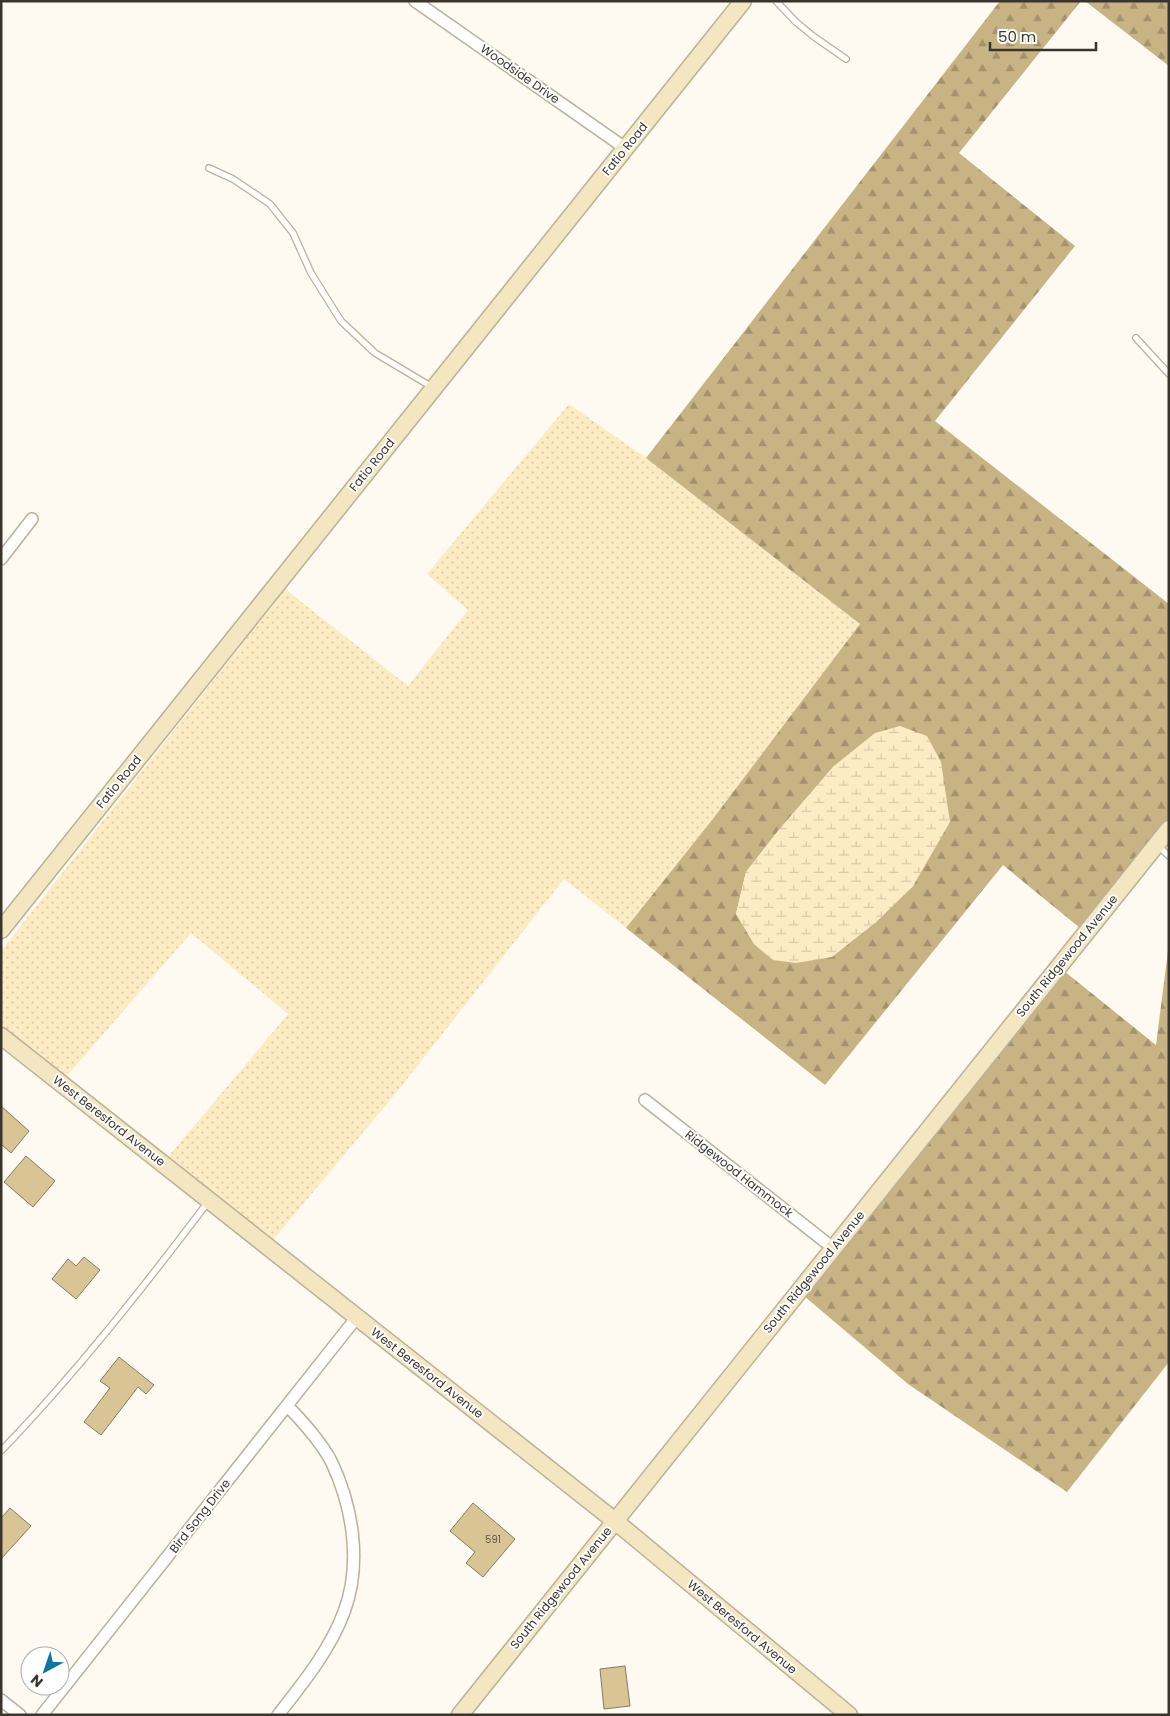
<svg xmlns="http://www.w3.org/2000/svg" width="1170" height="1716" viewBox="0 0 1170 1716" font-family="Poppins,sans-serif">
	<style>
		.grass { fill: url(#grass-dots) }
		.forest { fill: url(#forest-firs); fill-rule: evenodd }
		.wetland { fill: url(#wetland-marsh) }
		.building { fill: #d9c495; stroke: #847a66 }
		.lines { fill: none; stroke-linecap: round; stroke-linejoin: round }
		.lane-casing { stroke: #bbb19b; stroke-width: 8 }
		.street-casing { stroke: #bbb19b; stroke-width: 14 }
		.secondary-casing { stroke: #bbb19b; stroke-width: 19 }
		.lane { stroke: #fff; stroke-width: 5.5 }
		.street { stroke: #fff; stroke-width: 11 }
		.secondary { stroke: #f4e6c0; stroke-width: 16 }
		.labels { text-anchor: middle; stroke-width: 4; stroke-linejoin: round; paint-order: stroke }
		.number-label { font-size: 10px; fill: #625946 }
		.street-label { font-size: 12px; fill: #3a352c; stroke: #fff }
	</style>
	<defs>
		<pattern id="grass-dots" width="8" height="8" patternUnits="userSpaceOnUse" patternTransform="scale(1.25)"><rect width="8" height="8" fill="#fdebc4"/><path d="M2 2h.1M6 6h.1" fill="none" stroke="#dacaa9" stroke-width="1.8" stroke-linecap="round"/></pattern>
		<pattern id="forest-firs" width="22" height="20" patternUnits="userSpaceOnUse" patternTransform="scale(1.25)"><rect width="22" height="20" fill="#c8b385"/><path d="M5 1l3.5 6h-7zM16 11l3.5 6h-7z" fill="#a3926d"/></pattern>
		<pattern id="wetland-marsh" width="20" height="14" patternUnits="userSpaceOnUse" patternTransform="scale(1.25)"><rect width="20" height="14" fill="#fdebc4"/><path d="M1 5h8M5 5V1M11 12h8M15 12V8" fill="none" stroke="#dacaa9"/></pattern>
	</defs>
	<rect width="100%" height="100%" fill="#fefaf1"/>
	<path class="grass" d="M 569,404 L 646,458 L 860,624 L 712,820 L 626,928 L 564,879 L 396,1093 L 273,1240 L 168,1157 L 288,1014 L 191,933 L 66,1077 L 1,1025 L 1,951 L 285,589 L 408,686 L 468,610 L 427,574 Z"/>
	<path class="forest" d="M 1000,1 L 1081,1 L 959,153 L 1075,246 L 935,421 L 1169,604 L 1169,818 L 1080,928 L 1003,865 L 825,1085 L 626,928 L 712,820 L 860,624 L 646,458 ZM 834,766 L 913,886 L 876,922 L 831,957 L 736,914 L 746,872 L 778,831 Z
		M 1085,1 L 1169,1 L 1169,66 Z
		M 1169,943 L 1169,1362 L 1067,1492 L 908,1384 L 804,1296 L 1064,971 L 1156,1045 Z"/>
	<path class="wetland" d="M 900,726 L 927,736 L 941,762 L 950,822 L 913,886 L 876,922 L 832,957 L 796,963 L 773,960 L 754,944 L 736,914 L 746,872 L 778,831 L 834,766 L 875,733 Z"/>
	<path class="building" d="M 1,1106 L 29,1131 L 11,1153 L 1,1144 Z
		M 26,1156 L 55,1181 L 33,1207 L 4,1182 Z
		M 84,1257 L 100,1270 L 76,1299 L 52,1279 L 68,1259 L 76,1266 Z
		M 119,1357 L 154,1385 L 146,1394 L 138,1387 L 101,1435 L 84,1422 L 110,1388 L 100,1381 Z
		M 473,1503 L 515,1539 L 483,1577 L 466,1563 L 475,1552 L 450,1531 Z
		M 10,1508 L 31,1526 L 1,1559 L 1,1518 Z
		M 625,1666 L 630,1706 L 604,1709 L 600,1669 Z"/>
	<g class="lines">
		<g class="lane-casing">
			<path id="lane" d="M 776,1 L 796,22 L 813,36 L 846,59
				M 209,168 L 233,179 L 270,204 L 293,233 L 311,273 L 341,321 L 375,353 L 432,387
				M 1136,338 L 1169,374
				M 1158,846 L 1169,856
				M 1,1451 C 76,1373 143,1288 208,1202"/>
		</g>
		<g class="street-casing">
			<path id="street" d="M 415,1 L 625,148
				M 1,559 L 32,519
				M 645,1100 L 833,1248
				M 1,1700 L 20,1715
				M 42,1715 L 357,1317
				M 278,1715 C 303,1683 330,1650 344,1612 C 362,1564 353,1508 332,1463 C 324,1446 301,1419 287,1406"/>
		</g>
		<g class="secondary-casing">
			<path id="secondary" d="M 1,930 L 743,1
				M 1,1036 L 615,1521 L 849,1715
				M 460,1715 L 1169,829"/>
		</g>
		<use href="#lane" class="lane"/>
		<use href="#street" class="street"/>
		<use href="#secondary" class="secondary"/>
	</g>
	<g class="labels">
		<g class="number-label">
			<text x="493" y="1543">591</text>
		</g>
		<g class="street-label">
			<text transform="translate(520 74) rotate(35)" y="4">Woodside Drive</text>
			<text transform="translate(625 149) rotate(-51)" y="4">Fatio Road</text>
			<text transform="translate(372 465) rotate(-51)" y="4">Fatio Road</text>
			<text transform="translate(119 782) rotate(-51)" y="4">Fatio Road</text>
			<text transform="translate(1067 956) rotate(-51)" y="4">South Ridgewood Avenue</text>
			<text transform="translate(109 1121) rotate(38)" y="4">West Beresford Avenue</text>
			<text transform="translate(739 1174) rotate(38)" y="4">Ridgewood Hammock</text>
			<text transform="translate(814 1272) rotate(-51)" y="4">South Ridgewood Avenue</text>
			<text transform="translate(427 1373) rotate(38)" y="4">West Beresford Avenue</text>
			<text transform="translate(200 1516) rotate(-52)" y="4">Bird Song Drive</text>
			<text transform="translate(561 1588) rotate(-51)" y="4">South Ridgewood Avenue</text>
			<text transform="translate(742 1627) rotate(40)" y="4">West Beresford Avenue</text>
		</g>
	</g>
	<rect width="1170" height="1716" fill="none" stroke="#3a352c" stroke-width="5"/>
	<g transform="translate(45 1671) rotate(220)"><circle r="24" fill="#ffffff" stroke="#b0aeab"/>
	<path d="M0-4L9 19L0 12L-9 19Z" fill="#1273a1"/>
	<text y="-8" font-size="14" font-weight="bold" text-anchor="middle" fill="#3a352c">N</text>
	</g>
	<path d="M990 42v8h106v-8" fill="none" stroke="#3a352c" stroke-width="2.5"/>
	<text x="998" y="42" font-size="15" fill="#3a352c" stroke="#ffffff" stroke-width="4" paint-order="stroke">50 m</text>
</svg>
